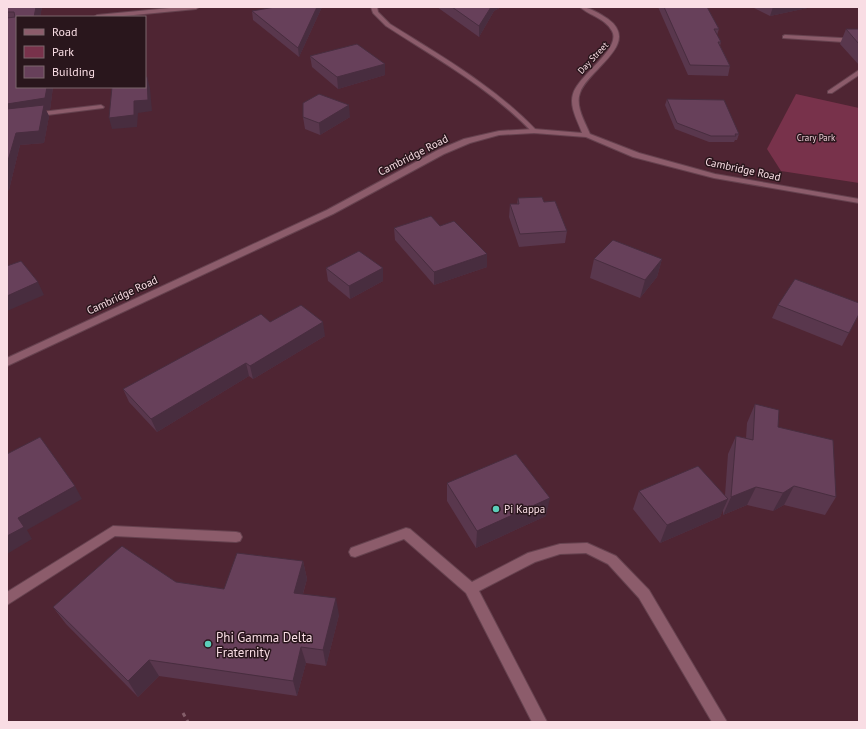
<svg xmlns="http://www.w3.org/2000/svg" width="866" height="729" viewBox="0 0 866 729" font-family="'PT Sans',sans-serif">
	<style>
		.green { fill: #78324b }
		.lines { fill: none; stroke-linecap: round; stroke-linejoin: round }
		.service-casing { stroke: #66424f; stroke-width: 2 }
		.minor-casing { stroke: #66424f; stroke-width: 2 }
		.path { stroke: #845e6a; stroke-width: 3; stroke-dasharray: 4 4; stroke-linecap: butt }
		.service { fill: #8c5c6b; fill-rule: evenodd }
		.minor { fill: #8c5c6b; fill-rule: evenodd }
		.wall { fill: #59374d }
		.shaded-wall { fill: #482d3f }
		.building { fill: #67405a; stroke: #482d3f }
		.poi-dot { fill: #5cceba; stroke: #29161c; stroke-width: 1.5 }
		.labels { text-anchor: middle; stroke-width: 3; stroke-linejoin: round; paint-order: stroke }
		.far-street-label { font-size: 9px; fill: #f9dde4; stroke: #29161c }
		.far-park-label { font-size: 9px; fill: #ebccd5; stroke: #29161c }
		.street-label { font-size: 11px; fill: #f9dde4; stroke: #29161c }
		.poi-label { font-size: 11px; fill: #f9dde4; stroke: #29161c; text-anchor: start }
		.near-poi-label { font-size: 13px; fill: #f9dde4; stroke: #29161c; text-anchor: start }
	</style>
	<rect width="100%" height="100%" fill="#4f2533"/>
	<path class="green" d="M 796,94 L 859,108 L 859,183 L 781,171 L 767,149 Z"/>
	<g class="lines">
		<g class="service-casing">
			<path id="service" d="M 371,7 L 377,7 L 378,12 L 390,24 C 441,56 494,86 536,130 L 536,132 L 532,132 C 490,88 437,59 386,26 L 373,13 Z
				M 785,35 L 859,39 L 859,43 L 783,38 L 783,36 Z
				M 859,70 L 859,75 L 832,93 L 828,93 L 828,91 Z
				M 101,105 L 104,107 L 103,108 L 7,120 L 7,116 Z
				M 113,526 L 236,532 L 240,533 L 242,537 L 240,541 L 236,542 L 115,536 L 7,605 L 7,592 Z
				M 406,528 L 410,529 L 472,582 L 528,553 L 560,544 L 587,543 L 616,556 L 649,590 L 727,722 L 712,722 L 639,598 L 608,564 L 586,553 L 560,554 L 535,562 L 479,591 L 547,722 L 532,722 L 466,593 L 404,539 L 355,557 L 351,556 L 349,552 L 351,548 Z"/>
		</g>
		<g class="minor-casing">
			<path id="minor" d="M 180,7 L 199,7 L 196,9 L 113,17 L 94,17 L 97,15 Z
				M 580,7 C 590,7 600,14 608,19 C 642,44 587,70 580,93 C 575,106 585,122 590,134 L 639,153 L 715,174 L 859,199 L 859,203 L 714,178 L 633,157 L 586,137 L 534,133 L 499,135 L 470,143 L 444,154 L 333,214 L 7,366 L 7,358 L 327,210 L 438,150 L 464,139 L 499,131 L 534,129 L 582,133 C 578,121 569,107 573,94 C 578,75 622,49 612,31 C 605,18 590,16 580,7 Z"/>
		</g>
		<path class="path" d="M 183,713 L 188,722"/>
		<use href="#service" class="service"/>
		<use href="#minor" class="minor"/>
	</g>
	<path class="wall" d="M 7,7 L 42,7 L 40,17 L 17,17 L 17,87 L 53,87 L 50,110 L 46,110 L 49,116 L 44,143 L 20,145 L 9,190 L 7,191 L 7,18 L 8,18 Z
		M 275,7 L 322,7 L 299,57 L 253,20 L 252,11 Z
		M 437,7 L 501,7 L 494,11 L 479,37 Z
		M 658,7 L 707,7 L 719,29 L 717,35 L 721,42 L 720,46 L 730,66 L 728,76 L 688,75 Z
		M 752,7 L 812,7 L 770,16 Z
		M 846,29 L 859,29 L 859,65 L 840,44 Z
		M 310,56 L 385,64 L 385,75 L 338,89 L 312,67 Z
		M 667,99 L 739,134 L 737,140 L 735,140 L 734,142 L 709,142 L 675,129 L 665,105 Z
		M 303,117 L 350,117 L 320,135 L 305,129 Z
		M 518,198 L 544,202 L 567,231 L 565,243 L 519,247 L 509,217 L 510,204 L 517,204 Z
		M 440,226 L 487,267 L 434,285 L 395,240 L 394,228 Z
		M 594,259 L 662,259 L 657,277 L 640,298 L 590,278 Z
		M 326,268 L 383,281 L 350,299 L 328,281 Z
		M 778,305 L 859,314 L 842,346 L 772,318 Z
		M 270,322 L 325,336 L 253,379 L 249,376 L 157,432 L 129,402 L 123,389 Z
		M 755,404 L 778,427 L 836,497 L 825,515 L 784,505 L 773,511 L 747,505 L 723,515 L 723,509 L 720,517 L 660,543 L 633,509 L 639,491 L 725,495 L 728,454 L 736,436 L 746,438 L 747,423 Z
		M 447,483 L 546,516 L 476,548 L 447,501 Z
		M 303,561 L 307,579 L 303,594 L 339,615 L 326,666 L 306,663 L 297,696 L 159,676 L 138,697 L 66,624 L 53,607 L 176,582 L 224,589 Z"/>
	<path class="shaded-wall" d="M 36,7 L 42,7 L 40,17 L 34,17 Z
		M 317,7 L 322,7 L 299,57 L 298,48 Z
		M 491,7 L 501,7 L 494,11 L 479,37 L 479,26 Z
		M 773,7 L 812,7 L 770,16 Z
		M 385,64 L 385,75 L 338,89 L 337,77 Z
		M 147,77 L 150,88 L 152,111 L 138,113 L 137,127 L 112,129 L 109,118 L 134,101 Z
		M 47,87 L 53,87 L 50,110 L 46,110 L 49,116 L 44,143 L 20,145 L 9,190 L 7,191 L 7,164 L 16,133 L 7,116 L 7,104 Z
		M 349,105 L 350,117 L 320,135 L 319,123 Z
		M 487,254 L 487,267 L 434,285 L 434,272 Z
		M 662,259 L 657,277 L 640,298 L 645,280 Z
		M 383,268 L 383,281 L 350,299 L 349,286 Z
		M 38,282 L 44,295 L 7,311 L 7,296 Z
		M 323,322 L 325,336 L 253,379 L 250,366 Z
		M 246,363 L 249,376 L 157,432 L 151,419 Z
		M 75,486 L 82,499 L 27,530 L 32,539 L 7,554 L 7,536 L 18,518 Z
		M 794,486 L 784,505 L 773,511 L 783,493 Z
		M 756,487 L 747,505 L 723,515 L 731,497 Z
		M 550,498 L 546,516 L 476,548 L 477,531 Z
		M 728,499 L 720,517 L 660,543 L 667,525 Z
		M 303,561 L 307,579 L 298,610 L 294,593 Z
		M 336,598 L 339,615 L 326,666 L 323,650 Z
		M 301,647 L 306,663 L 297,696 L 293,681 Z
		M 149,660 L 159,676 L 138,697 L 128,681 Z"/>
	<path class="building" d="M 7,7 L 36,7 L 34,17 L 17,17 L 17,87 L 47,87 L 45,98 L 7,104 L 7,18 L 15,17 L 14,12 L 7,12 Z
		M 275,7 L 317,7 L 298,48 L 252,11 Z
		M 452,7 L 491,7 L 479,26 Z
		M 664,7 L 707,7 L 719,29 L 714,29 L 721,42 L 718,42 L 730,66 L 690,65 Z
		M 846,29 L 859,29 L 859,44 Z
		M 357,44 L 385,64 L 337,77 L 310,56 Z
		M 145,77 L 147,77 L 148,100 L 134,101 L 134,115 L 109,118 L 112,87 L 145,87 Z
		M 319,94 L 349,105 L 319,123 L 303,117 L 303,103 Z
		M 667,99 L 724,100 L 739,134 L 735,134 L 736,136 L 711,136 L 677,123 Z
		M 44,105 L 39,131 L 16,133 L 7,164 L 7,109 Z
		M 542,197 L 544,202 L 555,201 L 567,231 L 520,234 L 510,204 L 519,204 L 518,198 Z
		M 431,216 L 440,226 L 454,221 L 487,254 L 434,272 L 394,228 Z
		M 613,240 L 662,259 L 645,280 L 594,259 Z
		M 359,251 L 383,268 L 349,286 L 326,268 Z
		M 21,261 L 38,282 L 7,296 L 7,266 Z
		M 795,279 L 859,303 L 859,314 L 849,333 L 778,305 Z
		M 301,305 L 323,322 L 250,366 L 246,363 L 151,419 L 123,389 L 261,314 L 270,322 Z
		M 755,404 L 779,410 L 778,427 L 833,440 L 836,497 L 794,486 L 783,493 L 756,487 L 731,497 L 736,436 L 753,440 Z
		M 40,437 L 75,486 L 18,518 L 24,527 L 7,536 L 7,454 Z
		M 516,454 L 550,498 L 477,531 L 447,483 Z
		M 698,466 L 728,499 L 667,525 L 639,491 Z
		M 122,546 L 176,582 L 224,589 L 237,553 L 303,561 L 294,593 L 336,598 L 323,650 L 301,647 L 293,681 L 149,660 L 128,681 L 53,607 Z"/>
	<g class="poi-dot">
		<circle cx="496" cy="509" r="4"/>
		<circle cx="208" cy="644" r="4"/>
	</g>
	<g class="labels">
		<g class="far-street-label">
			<text transform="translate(593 58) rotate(-47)" y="3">Day Street</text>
		</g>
		<g class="far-park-label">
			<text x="816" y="141">Crary Park</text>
		</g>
		<g class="street-label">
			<text transform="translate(413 155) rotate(-27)" y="4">Cambridge Road</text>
			<text transform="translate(743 169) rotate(12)" y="4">Cambridge Road</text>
			<text transform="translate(122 295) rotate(-25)" y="4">Cambridge Road</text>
		</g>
		<g class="poi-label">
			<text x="504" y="513">Pi Kappa</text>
		</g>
		<g class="near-poi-label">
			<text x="216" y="642">Phi Gamma Delta<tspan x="216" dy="15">Fraternity</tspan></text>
		</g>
	</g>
	<rect width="866" height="729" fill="none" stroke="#f9dde4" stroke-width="16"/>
	<rect x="16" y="16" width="130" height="72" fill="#29161c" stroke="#7c666c"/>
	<rect x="24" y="29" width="20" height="6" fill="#8c5c6b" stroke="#7c666c"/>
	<text x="52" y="36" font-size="12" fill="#f9dde4">Road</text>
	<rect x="24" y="46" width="20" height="12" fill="#78324b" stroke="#7c666c"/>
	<text x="52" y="56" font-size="12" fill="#f9dde4">Park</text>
	<rect x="24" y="66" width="20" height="12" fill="#67405a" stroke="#7c666c"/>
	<text x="52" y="76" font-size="12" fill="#f9dde4">Building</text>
</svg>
